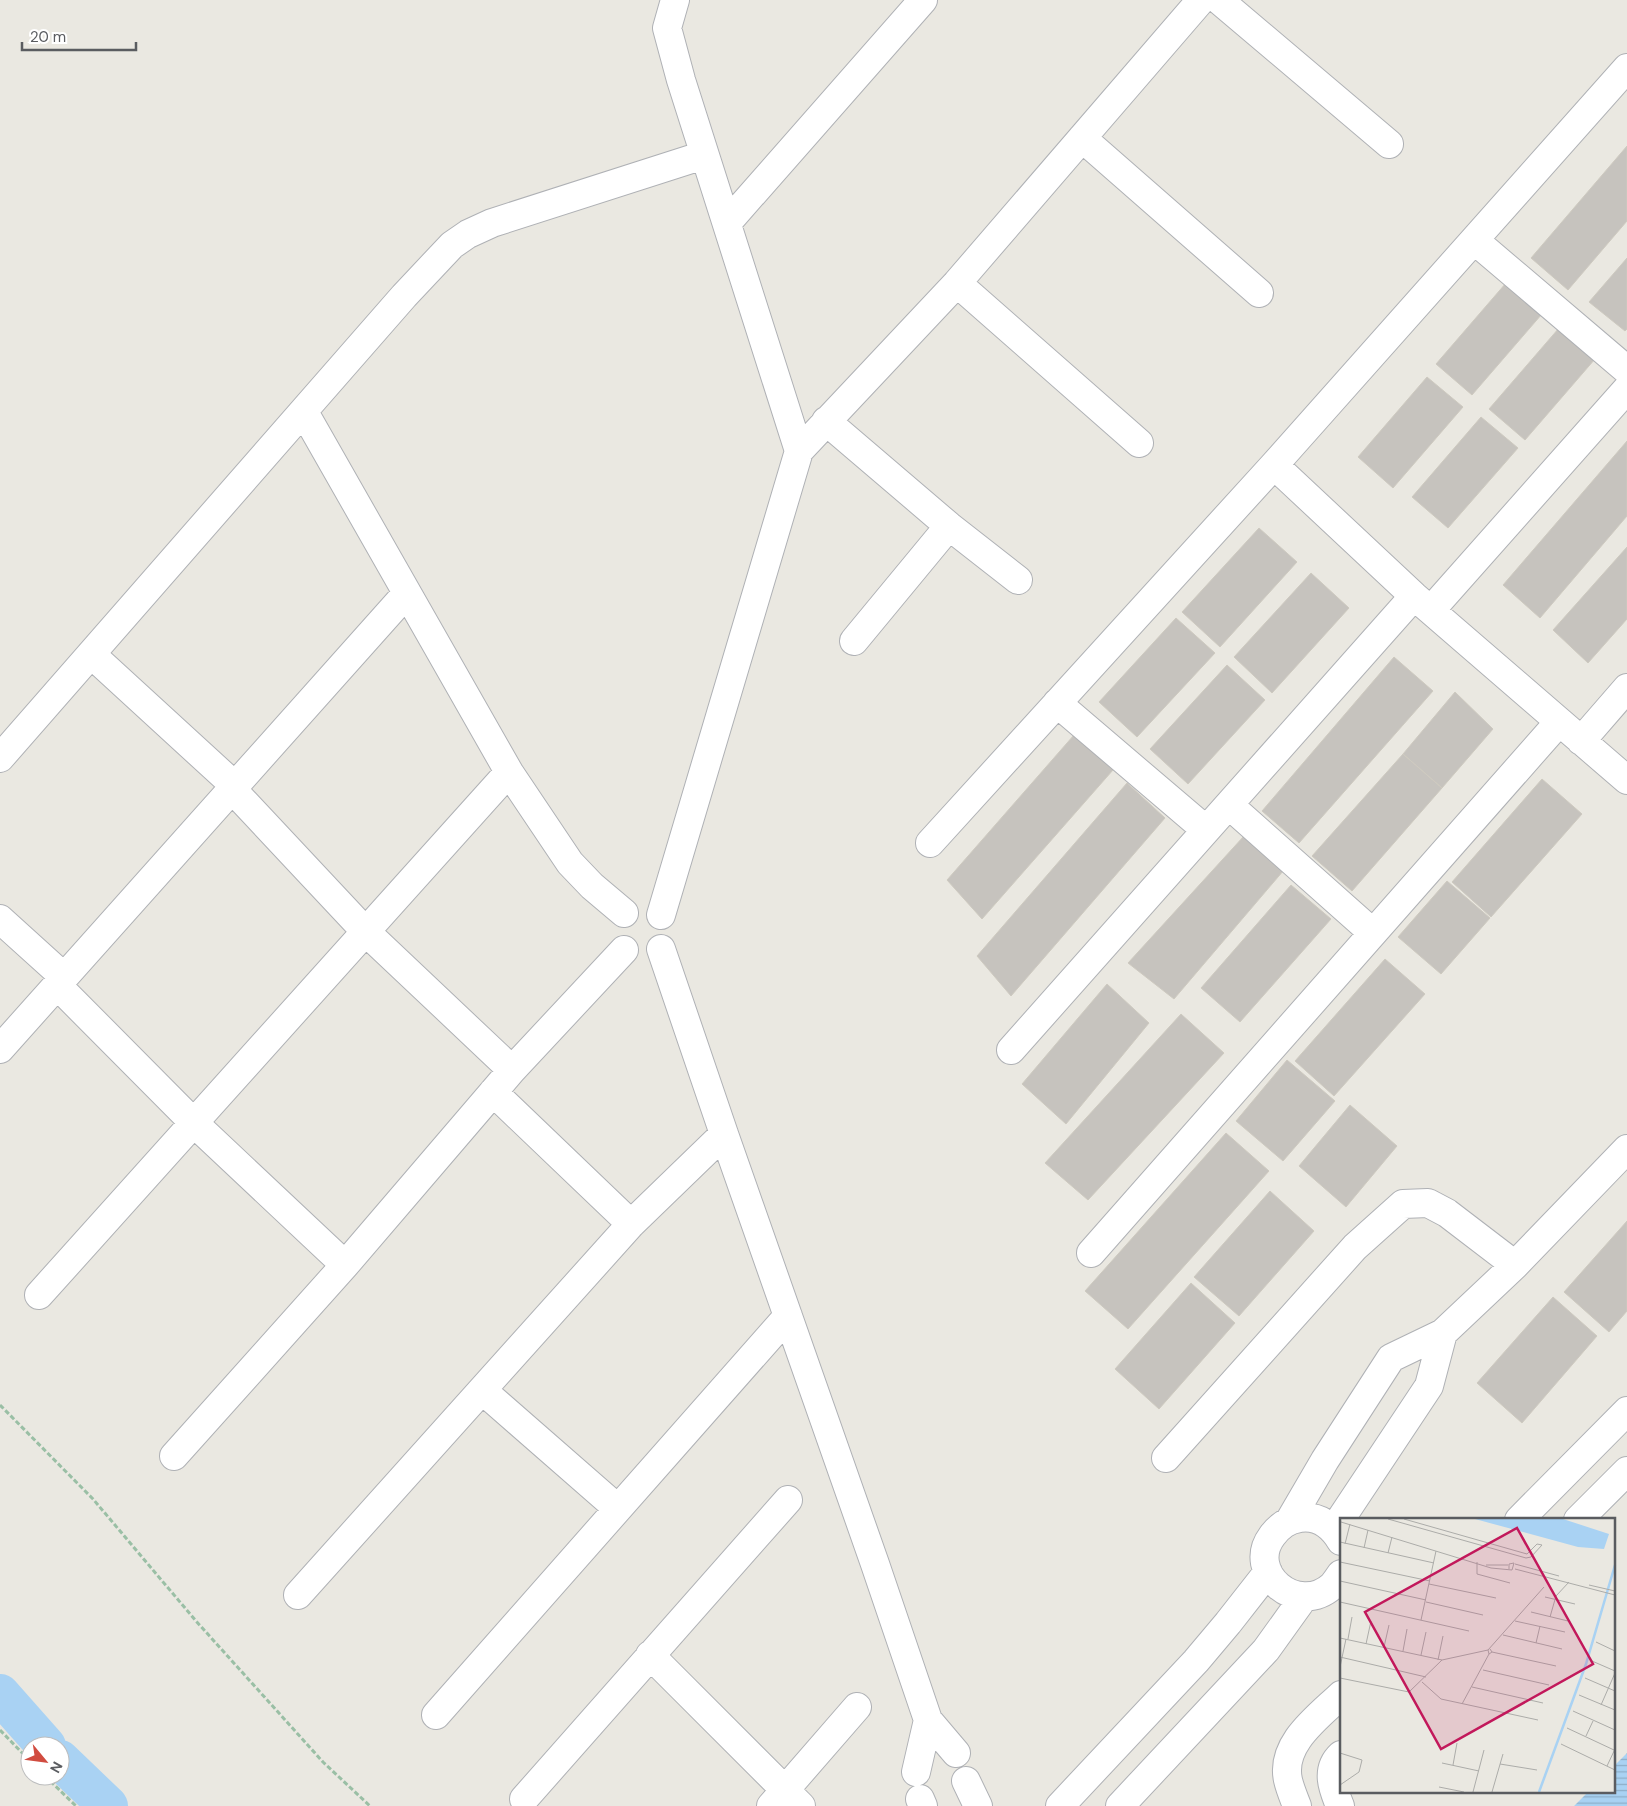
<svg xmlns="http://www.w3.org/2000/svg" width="1627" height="1806" viewBox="0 0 1627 1806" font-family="'DM Sans',sans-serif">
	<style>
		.water { fill: url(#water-rules) }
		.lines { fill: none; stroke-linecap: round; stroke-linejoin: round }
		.canal { stroke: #a9d2f3; stroke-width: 40 }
		.building { fill: #c6c3be; stroke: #cecac0 }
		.minor-casing { stroke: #afb1b5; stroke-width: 30 }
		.path { stroke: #9abfa5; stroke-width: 3; stroke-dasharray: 5 2.5; stroke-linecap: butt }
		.minor { stroke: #fff; stroke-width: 28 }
		.inset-river { fill: none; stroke: #a9d2f3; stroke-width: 2.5 }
		.inset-road { fill: none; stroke: #acaca9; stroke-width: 1 }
		.view { fill: #c2185b; fill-opacity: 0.15; stroke: #c2185b; stroke-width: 2.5 }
		.inset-edge { fill: none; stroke: #5a5c60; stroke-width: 2.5 }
	</style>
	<defs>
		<pattern id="water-rules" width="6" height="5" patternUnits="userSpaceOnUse" patternTransform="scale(1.25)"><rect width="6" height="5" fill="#a9d2f3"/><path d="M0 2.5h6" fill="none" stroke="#8daec8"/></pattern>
	</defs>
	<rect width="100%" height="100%" fill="#eae8e1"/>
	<path class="water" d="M 1627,1753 L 1627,1806 L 1574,1806 L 1588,1792 L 1613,1792 L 1613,1767 Z"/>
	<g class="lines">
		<path class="canal" d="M 0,1694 L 46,1746
			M 60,1760 L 108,1806"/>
	</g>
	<path class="building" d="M 1627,146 L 1627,221 L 1568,290 L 1531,258 Z
		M 1627,258 L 1627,329 L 1625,331 L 1589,302 Z
		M 1506,283 L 1542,314 L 1472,395 L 1436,364 Z
		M 1559,328 L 1595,359 L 1525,440 L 1489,409 Z
		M 1427,377 L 1463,407 L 1393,488 L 1358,457 Z
		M 1481,417 L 1518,448 L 1448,528 L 1412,497 Z
		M 1627,441 L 1627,516 L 1540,618 L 1503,585 Z
		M 1259,528 L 1297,562 L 1220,647 L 1182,612 Z
		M 1627,547 L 1627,619 L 1588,663 L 1553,630 Z
		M 1311,573 L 1349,608 L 1272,693 L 1234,657 Z
		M 1176,618 L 1215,653 L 1137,737 L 1099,702 Z
		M 1394,657 L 1433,691 L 1299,843 L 1262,811 Z
		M 1227,665 L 1265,700 L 1188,784 L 1150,749 Z
		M 1455,692 L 1493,729 L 1442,788 L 1403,754 Z
		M 1074,735 L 1113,770 L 982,919 L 947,880 Z
		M 1403,754 L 1442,788 L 1352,891 L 1312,856 Z
		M 1542,779 L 1582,814 L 1491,917 L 1452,882 Z
		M 1127,783 L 1165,818 L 1011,996 L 977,956 Z
		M 1244,836 L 1284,870 L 1174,999 L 1128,963 Z
		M 1447,881 L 1490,918 L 1441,974 L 1398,937 Z
		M 1291,885 L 1331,919 L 1240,1022 L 1201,988 Z
		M 1385,959 L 1425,994 L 1334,1096 L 1295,1061 Z
		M 1107,984 L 1149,1023 L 1066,1124 L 1022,1084 Z
		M 1181,1014 L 1224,1053 L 1088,1200 L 1045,1163 Z
		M 1287,1060 L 1335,1101 L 1283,1161 L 1236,1121 Z
		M 1350,1105 L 1397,1146 L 1346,1207 L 1299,1166 Z
		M 1226,1133 L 1269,1171 L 1128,1329 L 1085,1291 Z
		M 1270,1191 L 1314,1231 L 1239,1316 L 1194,1277 Z
		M 1627,1221 L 1627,1311 L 1609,1332 L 1564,1292 Z
		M 1191,1283 L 1235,1323 L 1159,1409 L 1115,1369 Z
		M 1553,1297 L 1597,1336 L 1522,1423 L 1477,1383 Z"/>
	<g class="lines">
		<g class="minor-casing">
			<path id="minor" d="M 1219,0 L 1389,144
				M 1082,138 L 1259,293
				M 727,223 L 923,0
				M 1474,240 L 1627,370
				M 957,283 L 1139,443
				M 304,412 L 509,772 L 570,863 L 592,886 L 624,913
				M 826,421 L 949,526 L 1018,580
				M 799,451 L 957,283 L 1201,0
				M 1274,465 L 1414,596 L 1627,780
				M 1431,610 L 1627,389
				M 854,641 L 949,526
				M 91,654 L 235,786
				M 1057,703 L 1206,830
				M 1581,741 L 1627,688
				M 0,758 L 404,296 L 452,245 L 468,234 L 492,223 L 704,155
				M 232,789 L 366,932 L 512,1070
				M 1229,805 L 1373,933
				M 930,843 L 1274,465 L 1627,68
				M 661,915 L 799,451 L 681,80 L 667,28 L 675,0
				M 0,919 L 64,977
				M 661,949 L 724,1134 L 875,1564 L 928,1720 L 956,1753
				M 57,985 L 194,1123 L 345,1265
				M 0,1049 L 407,593
				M 1011,1050 L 1414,596
				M 493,1092 L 631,1224
				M 1091,1253 L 1559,722
				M 39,1295 L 509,772
				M 482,1390 L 617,1508
				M 174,1456 L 345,1265 L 512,1070 L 624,950
				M 1166,1458 L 1355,1247 L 1403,1204 L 1428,1203 L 1447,1213 L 1515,1265
				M 1290,1520 L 1325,1460 L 1391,1358 L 1443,1333 L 1515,1265 L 1627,1149
				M 1519,1520 L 1627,1411
				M 1578,1520 L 1627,1471
				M 1334,1529 L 1429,1386 L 1443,1333
				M 1341,1541 C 1332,1526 1319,1515 1300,1518 C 1288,1520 1280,1525 1272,1536 C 1245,1572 1297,1617 1332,1586 C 1335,1583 1338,1578 1341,1574
				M 298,1595 L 631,1224 L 724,1134
				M 650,1655 L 801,1806
				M 436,1715 L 788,1316
				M 916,1772 L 928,1720
				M 966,1781 L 978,1806
				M 524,1799 L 788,1500
				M 920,1799 L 923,1806
				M 771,1806 L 857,1707
				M 1060,1806 L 1196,1661 L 1228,1623 L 1268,1572
				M 1120,1806 L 1266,1650 L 1304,1597
				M 1297,1806 C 1294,1798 1290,1789 1288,1780 C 1280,1744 1318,1717 1341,1695
				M 1340,1806 C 1333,1789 1325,1770 1341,1755"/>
		</g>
		<path class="path" d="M 0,1405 L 93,1499 L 196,1621 L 323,1762 L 370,1806
			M 0,1730 L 30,1761
			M 45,1776 L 76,1806"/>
		<use href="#minor" class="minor"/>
	</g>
	<g transform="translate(1340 1518)">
		<rect width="275" height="275" fill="#eae8e1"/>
		<path d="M 135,1 L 223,1 L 269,16 L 264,31 L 238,29 Z" fill="#a9d2f3"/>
		<path class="inset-river" d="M 199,274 L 246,146 L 275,47"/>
		<path class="inset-road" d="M 48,1 L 186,40 L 191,39 L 202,27 L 197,26 L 187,36 L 64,1M 1,4 L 151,50 L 172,52 L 174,45 L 169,46 L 169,51M 0,24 L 94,45M 5,26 L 10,6M 24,30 L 28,12M 48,35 L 52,19M 0,44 L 90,63M 137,44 L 137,56 L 170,65M 175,46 L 219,58M 146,47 L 168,47M 175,51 L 275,77M 0,63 L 86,82M 89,66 L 156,80M 249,67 L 275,73M 205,79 L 235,86M 0,84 L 129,113M 86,84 L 143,97M 191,94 L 228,103M 210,99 L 216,78 L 229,64M 81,102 L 96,33M 175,103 L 225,114M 163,117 L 222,131M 0,120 L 102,142M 8,121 L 12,99M 256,124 L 275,133M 196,125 L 200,108M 26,126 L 31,103M 44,129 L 49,107M 150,131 L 152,134 L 149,136 L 148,132 L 204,69M 63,133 L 67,111M 152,134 L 216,148M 81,137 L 86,114M 0,139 L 86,159M 98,142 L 103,118M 252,143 L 275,153M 0,149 L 6,121M 143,152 L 209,167M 0,160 L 69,174 L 102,142 L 148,132M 245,160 L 275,173M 82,164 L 101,181 L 198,202M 132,169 L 203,185M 239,177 L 275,192M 122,186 L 149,136M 261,187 L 275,155M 233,193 L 275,212M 227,210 L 274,232M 246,218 L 253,203M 221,226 L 275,252M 0,235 L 22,242 L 19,254 L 0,267M 102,245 L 139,253M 160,246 L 197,252M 113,247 L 117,225M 267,248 L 275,231M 99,269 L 124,274M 133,274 L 144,232M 152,274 L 163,236"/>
		<path class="view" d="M 177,10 L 253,146 L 101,231 L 25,94 Z"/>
		<rect width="275" height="275" class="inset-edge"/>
	</g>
	<g transform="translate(45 1761) rotate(119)"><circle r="24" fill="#ffffff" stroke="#bdbebf"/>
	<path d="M0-4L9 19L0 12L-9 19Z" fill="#d14c40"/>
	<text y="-8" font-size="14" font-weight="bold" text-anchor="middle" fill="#5a5c60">N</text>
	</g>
	<path d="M22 42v8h114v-8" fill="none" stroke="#5a5c60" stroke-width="2.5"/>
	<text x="30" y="42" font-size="15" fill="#5a5c60" stroke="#ffffff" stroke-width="4" paint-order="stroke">20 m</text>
</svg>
